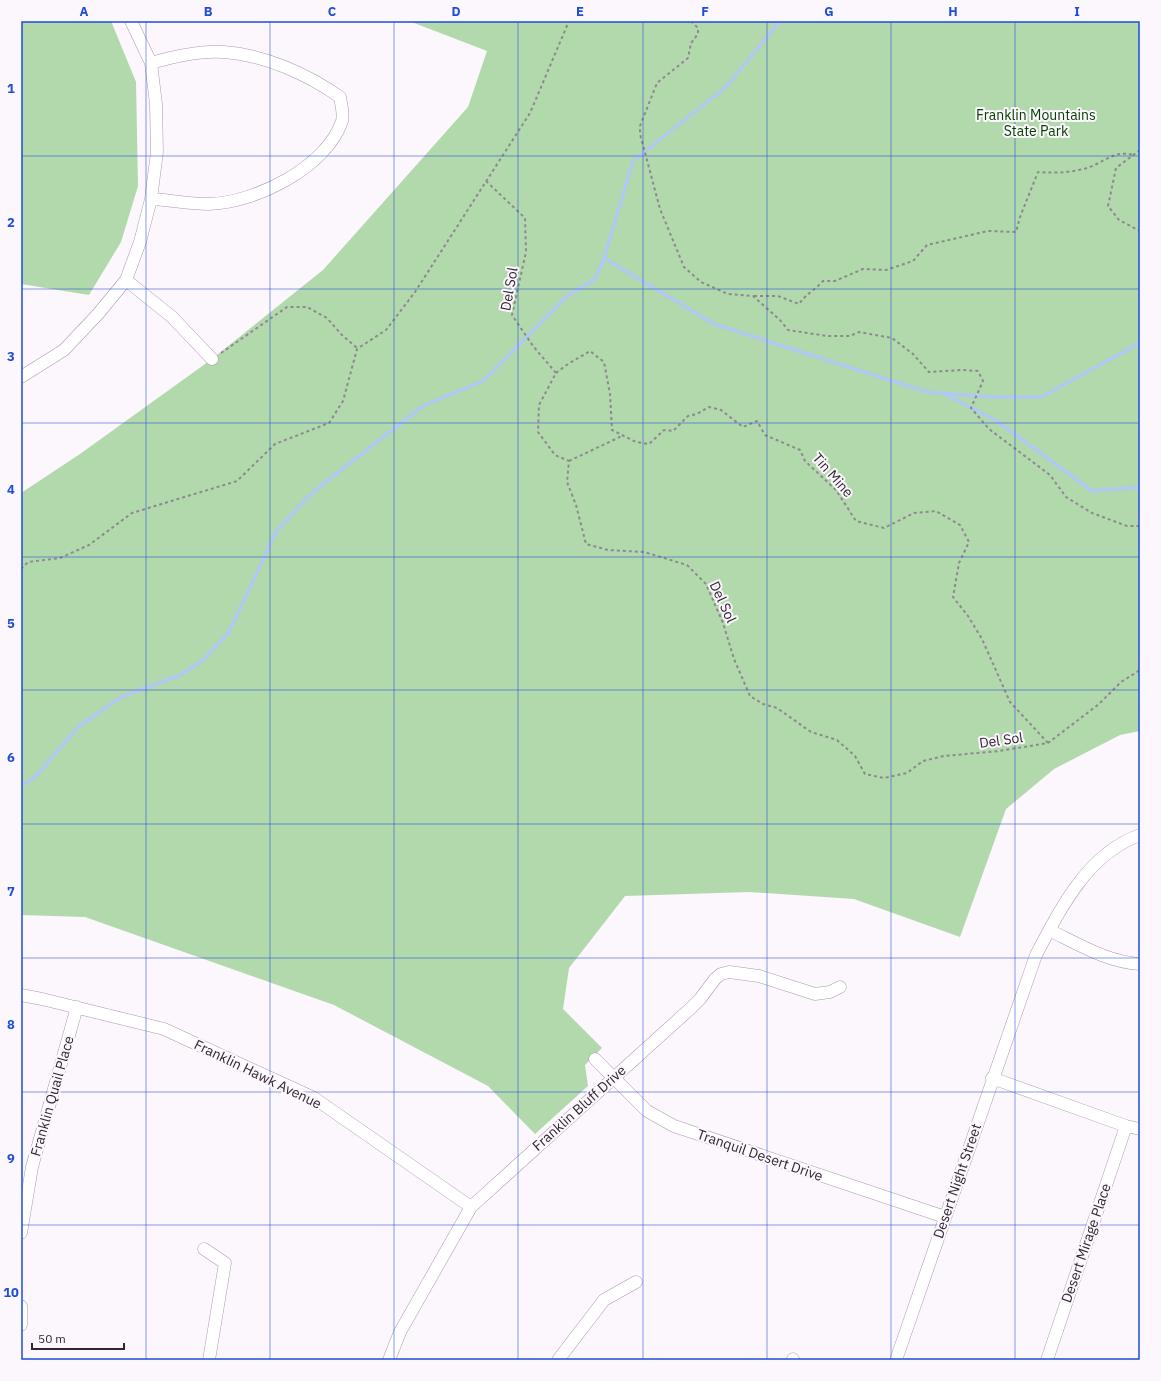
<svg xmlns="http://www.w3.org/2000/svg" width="1161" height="1381" viewBox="0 0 1161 1381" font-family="'IBM Plex Sans',sans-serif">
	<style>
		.green { fill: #b1d9ab }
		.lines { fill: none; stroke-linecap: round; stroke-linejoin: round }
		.stream { stroke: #b2c8f2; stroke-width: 3.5 }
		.minor-casing { stroke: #ae96b3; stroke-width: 13 }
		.path { stroke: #908891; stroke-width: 2; stroke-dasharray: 3 3; stroke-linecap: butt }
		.minor { stroke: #fff; stroke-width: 12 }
		.grid { fill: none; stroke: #1d4ed8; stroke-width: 1; stroke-opacity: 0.55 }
		.labels { text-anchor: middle; stroke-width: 4; stroke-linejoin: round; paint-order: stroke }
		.park-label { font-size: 14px; fill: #054100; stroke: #fcf6fd }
		.street-label { font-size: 14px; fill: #302632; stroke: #fcf6fd }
		.neatline { fill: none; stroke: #1d4ed8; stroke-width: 1.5 }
		.grid-label { font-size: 13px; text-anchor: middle; font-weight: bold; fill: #1d4ed8 }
	</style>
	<rect width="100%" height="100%" fill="#fcf6fd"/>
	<path class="green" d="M 21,21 L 111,21 L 136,82 L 138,186 L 121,242 L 89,295 L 21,284 Z
		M 409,21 L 1140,21 L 1140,731 L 1120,735 L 1054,769 L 1006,809 L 960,937 L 854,899 L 749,892 L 625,896 L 569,968 L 563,1009 L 602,1048 L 585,1065 L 588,1086 L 535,1134 L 488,1086 L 334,1005 L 85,917 L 21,915 L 21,493 L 80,454 L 212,359 L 323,270 L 468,107 L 487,51 Z"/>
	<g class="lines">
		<path class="stream" d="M 604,258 L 714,324 L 927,392 L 990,397 L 1041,397 L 1140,343
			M 945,394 L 997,421 L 1092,491 L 1140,487
			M 21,786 L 35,777 L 78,727 L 121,697 L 180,675 L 203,660 L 229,632 L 277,530 L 313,492 L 423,406 L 483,381 L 566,297 L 595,279 L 604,258 L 633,161 L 726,87 L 780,21"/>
		<g class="minor-casing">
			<path id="minor" d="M 151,199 C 170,200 190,204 209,204 C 255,203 327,167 342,121 C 344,114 341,104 340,97 C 307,74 265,55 224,52 C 200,50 175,56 151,63
				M 126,280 L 172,317 L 212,359
				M 21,377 L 64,350 L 98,314 L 126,280 L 140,242 L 151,199 L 157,152 L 156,104 L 151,63 L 131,21
				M 1049,930 C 1078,944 1107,962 1140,964
				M 21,995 L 42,999 L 164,1029 L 314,1098 L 471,1207
				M 595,1059 L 647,1111 L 674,1126 L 945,1217
				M 992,1078 L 1126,1126 L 1140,1129
				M 21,1233 L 32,1167 L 77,1007
				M 204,1249 L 225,1263 L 209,1360
				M 21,1306 L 21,1325
				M 389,1360 L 400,1332 L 471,1207 L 691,1008 L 700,999 L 715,979 L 721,974 L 729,972 L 759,976 L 815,994 L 830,992 L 840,987
				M 558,1360 L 604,1300 L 636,1282
				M 793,1360 L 793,1359
				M 896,1360 L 1036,955 C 1061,908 1087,854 1140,835
				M 1047,1360 L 1126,1126"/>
		</g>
		<path class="path" d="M 691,21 L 698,28 L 698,34 L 691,43 L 688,58 L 657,83 L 640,126 L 640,134 L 660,209 L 684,267 L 701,282 L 728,294 L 753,296 L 780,320 L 788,330 L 827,336 L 850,336 L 859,332 L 892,338 L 913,354 L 929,372 L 962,370 L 978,371 L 983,381 L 971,408 L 989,429 L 1050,475 L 1066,497 L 1092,513 L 1127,526 L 1140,526
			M 1140,150 L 1116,168 L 1108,206 L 1119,220 L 1140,231
			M 486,181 L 525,218 L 526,252 L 512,315 L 533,346 L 556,373 L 539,405 L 538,432 L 555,455 L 569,461 L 567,482 L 576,505 L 586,544 L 608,550 L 644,552 L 687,565 L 706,584 L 723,623 L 734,659 L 750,696 L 763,704 L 777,708 L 811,732 L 837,740 L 855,756 L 865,774 L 884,778 L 907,773 L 923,761 L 944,756 L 999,751 L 1048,743 L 1099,704 L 1121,682 L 1140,670
			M 754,296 L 778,296 L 799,304 C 806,294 815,290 823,281 L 835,281 L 863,269 L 886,270 L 913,261 L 927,245 L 988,231 L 1016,232 L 1020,217 L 1038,172 C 1053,173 1068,173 1083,169 C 1102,165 1113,149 1133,155
			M 221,353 L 287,307 L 307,307 L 327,318 L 342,335 L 357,348
			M 556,373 L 568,364 L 590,351 L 604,362 L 610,394 L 612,430 L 636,442 L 649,444 L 664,430 L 673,431 L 688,416 L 697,414 L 709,407 L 721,410 L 743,427 L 757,421 L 765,435 L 800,450 L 805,461 L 836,490 L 856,521 L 884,528 L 914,513 L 936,511 L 960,525 L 969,542 L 959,563 L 953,597 L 968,616 L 982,639 L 1010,702 L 1048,743
			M 569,461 L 622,436
			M 21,569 L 28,562 L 60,558 L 89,545 L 132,513 L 237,481 L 275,444 L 329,423 L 343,401 L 357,349 L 386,330 L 415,292 L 530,113 L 569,21"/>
		<use href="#minor" class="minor"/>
	</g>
	<path class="grid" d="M 146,21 L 146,1360M 270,21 L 270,1360M 394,21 L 394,1360M 518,21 L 518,1360M 643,21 L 643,1360M 767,21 L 767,1360M 891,21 L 891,1360M 1015,21 L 1015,1360M 21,156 L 1140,156M 21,289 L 1140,289M 21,423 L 1140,423M 21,557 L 1140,557M 21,690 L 1140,690M 21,824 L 1140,824M 21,958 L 1140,958M 21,1092 L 1140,1092M 21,1225 L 1140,1225"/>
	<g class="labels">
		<g class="park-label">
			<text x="1036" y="120">Franklin Mountains<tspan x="1036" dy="16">State Park</tspan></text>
		</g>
		<g class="street-label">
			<text transform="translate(509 289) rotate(-80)" y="5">Del Sol</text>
			<text transform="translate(833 475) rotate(49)" y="5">Tin Mine</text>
			<text transform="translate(723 602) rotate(65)" y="5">Del Sol</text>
			<text transform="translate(1001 740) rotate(-8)" y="5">Del Sol</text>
			<text transform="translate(258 1074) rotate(26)" y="5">Franklin Hawk Avenue</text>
			<text transform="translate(52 1096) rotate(-74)" y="5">Franklin Quail Place</text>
			<text transform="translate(579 1108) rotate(-42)" y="5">Franklin Bluff Drive</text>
			<text transform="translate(760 1155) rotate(19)" y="5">Tranquil Desert Drive</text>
			<text transform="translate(957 1181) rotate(-71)" y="5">Desert Night Street</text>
			<text transform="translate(1086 1243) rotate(-71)" y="5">Desert Mirage Place</text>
		</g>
	</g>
	<rect width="1161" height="1381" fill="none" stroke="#fcf6fd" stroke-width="44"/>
	<path d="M32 1343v6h92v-6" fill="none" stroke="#302632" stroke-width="2"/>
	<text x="38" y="1343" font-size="12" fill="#302632" stroke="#fcf6fd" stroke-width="3" paint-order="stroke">50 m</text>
	<rect x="22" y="22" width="1117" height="1337" class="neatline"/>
	<g class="grid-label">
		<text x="84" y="16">A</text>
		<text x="208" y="16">B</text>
		<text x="332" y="16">C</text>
		<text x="456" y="16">D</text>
		<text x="580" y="16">E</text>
		<text x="705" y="16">F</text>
		<text x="829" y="16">G</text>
		<text x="953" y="16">H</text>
		<text x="1077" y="16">I</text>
		<text x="11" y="93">1</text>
		<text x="11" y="227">2</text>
		<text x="11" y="361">3</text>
		<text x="11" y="494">4</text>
		<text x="11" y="628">5</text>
		<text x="11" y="762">6</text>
		<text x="11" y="896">7</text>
		<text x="11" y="1029">8</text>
		<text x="11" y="1163">9</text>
		<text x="11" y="1297">10</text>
	</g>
</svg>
